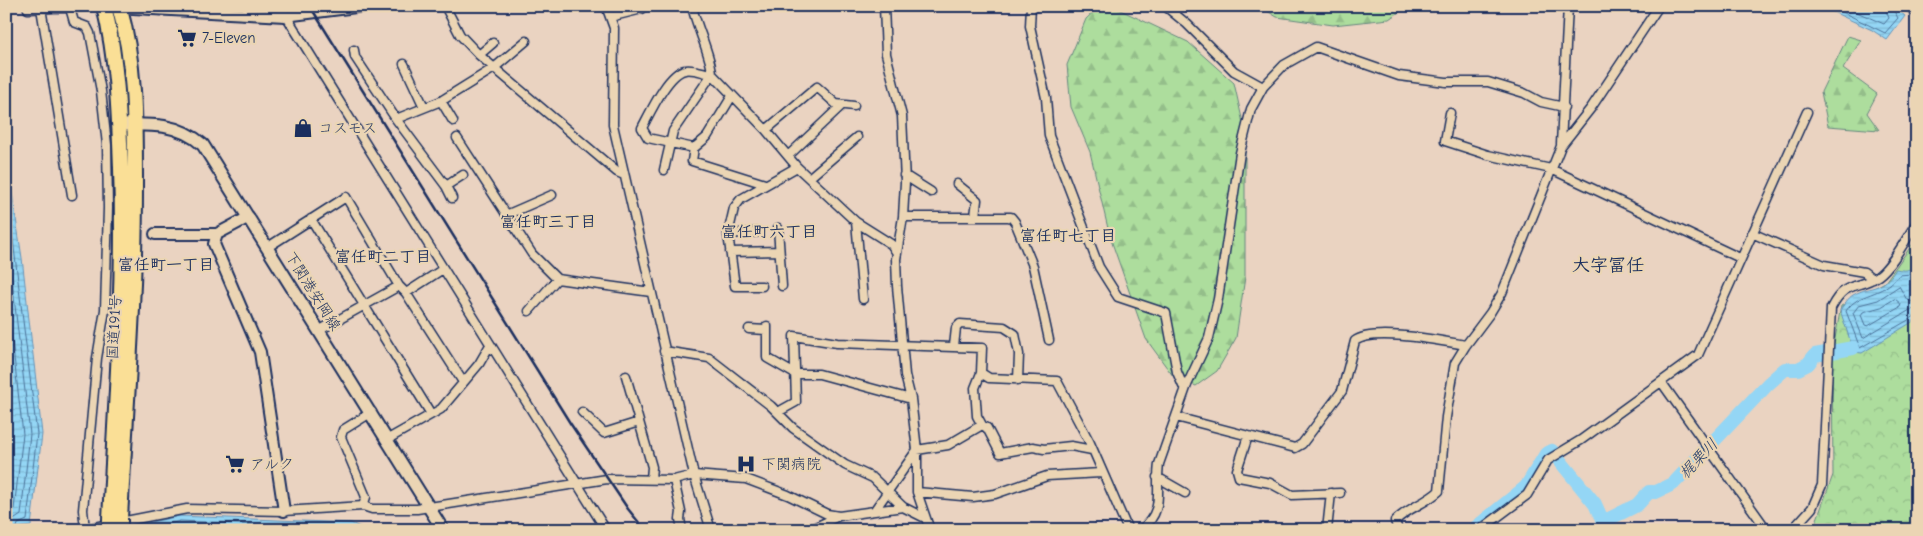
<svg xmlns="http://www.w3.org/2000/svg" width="1923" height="536" viewBox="0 0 1923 536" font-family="'Comic Neue','Klee One',sans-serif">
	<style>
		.forest { fill: url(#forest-firs); stroke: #64867e }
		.park { fill: url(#park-crowns); stroke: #64867e }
		.water { fill: url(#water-rules); stroke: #6493b9 }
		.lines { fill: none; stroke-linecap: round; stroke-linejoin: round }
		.shore { stroke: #4b729a; stroke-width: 1 }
		.river { stroke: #94d6f5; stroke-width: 14 }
		.minor-casing { stroke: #1b2f5e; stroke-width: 11 }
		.tertiary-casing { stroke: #1b2f5e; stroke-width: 14 }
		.secondary-casing { stroke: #1b2f5e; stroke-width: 15 }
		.trunk-casing { stroke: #1b2f5e; stroke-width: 18 }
		.minor { stroke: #ebd5b4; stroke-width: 8 }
		.tertiary { stroke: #ebd5b4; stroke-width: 10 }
		.secondary { stroke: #ebd5b4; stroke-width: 11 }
		.trunk { stroke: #fadf96; stroke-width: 14 }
		.rail { stroke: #1b2f5e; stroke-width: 2.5 }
		.trunk-bridge-casing { stroke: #1b2f5e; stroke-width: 18; stroke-linecap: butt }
		.trunk-bridge { stroke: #fadf96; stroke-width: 14 }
		.labels { text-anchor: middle; stroke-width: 4.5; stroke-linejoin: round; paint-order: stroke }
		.poi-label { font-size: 15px; fill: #1b2f5e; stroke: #ebd5b4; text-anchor: start }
		.street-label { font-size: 15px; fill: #1b2f5e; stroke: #ebd5b4 }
		.neighbourhood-label { font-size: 16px; font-weight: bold; fill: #1b2f5e; stroke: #ebd5b4 }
		.water-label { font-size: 16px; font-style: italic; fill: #27406d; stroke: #ebd5b4 }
		.quarter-label { font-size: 18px; font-weight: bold; fill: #1b2f5e; stroke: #ebd5b4 }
	</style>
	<defs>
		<pattern id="forest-firs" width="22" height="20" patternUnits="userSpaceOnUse" patternTransform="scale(1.25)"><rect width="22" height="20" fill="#addd9d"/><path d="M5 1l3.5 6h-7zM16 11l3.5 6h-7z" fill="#94be8a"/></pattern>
		<pattern id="park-crowns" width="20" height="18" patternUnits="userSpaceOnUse" patternTransform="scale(1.25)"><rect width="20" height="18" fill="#addd9d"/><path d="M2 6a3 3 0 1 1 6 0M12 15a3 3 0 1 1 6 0" fill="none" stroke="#94be8a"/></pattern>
		<pattern id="water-rules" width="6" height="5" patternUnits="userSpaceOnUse" patternTransform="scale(1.25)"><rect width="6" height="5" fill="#94d6f5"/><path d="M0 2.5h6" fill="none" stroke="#7fb8d4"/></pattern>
	</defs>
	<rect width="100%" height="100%" fill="#ead3c1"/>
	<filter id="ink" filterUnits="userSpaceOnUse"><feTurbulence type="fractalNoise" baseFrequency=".02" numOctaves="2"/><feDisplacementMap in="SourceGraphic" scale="10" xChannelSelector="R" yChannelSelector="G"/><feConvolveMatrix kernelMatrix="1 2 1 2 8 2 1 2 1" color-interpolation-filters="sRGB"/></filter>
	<g filter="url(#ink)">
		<path class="forest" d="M 1100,6 L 1112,6 L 1188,42 L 1234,83 L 1245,132 L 1245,277 L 1236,338 L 1217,371 L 1196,386 L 1173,376 L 1146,339 L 1110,237 L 1090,152 L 1071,107 L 1067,65 L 1086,19 Z
			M 1259,6 L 1408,6 L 1389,19 L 1333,25 L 1277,17 Z
			M 1848,36 L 1861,40 L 1843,69 L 1877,94 L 1867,113 L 1879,130 L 1828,126 L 1821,92 Z"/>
		<path class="park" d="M 1917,238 L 1917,530 L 1821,530 L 1816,522 L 1833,475 L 1832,355 L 1841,306 L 1885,282 Z"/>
		<path class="water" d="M 1820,6 L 1893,6 L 1905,16 L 1887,40 L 1872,30 Z
			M 6,153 L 22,258 L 42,434 L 31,526 L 6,529 Z
			M 1915,265 L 1917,281 L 1913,289 L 1917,294 L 1917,319 L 1862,353 L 1854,352 L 1840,310 C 1844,305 1848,298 1853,295 C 1873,284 1882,292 1896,269 C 1905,271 1909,271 1915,265 Z
			M 179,516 L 351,523 L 367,530 L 116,530 Z"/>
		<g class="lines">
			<path class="shore" d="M 1830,6 L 1885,33 L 1898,18 L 1891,6
				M 1843,6 L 1884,24 L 1889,18 L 1884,6
				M 6,183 L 37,434 L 27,520 L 18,524 L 16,530
				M 6,229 L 30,434 L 21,515 L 12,521 L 10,530
				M 1917,270 L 1911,274 L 1899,275 C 1881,298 1859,291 1846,311 L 1860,348 L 1917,315
				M 6,289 L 23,434 L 14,509 L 6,517
				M 1895,299 L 1901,304 L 1900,307 L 1868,326 L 1865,325 L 1861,315 L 1863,312 L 1881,307 Z
				M 1917,303 L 1907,300 L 1899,286 L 1878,300 L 1859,305 L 1853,313 L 1863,338 L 1910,310 L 1917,309
				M 147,530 L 180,521 L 354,530
				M 172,530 L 181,528 L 232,530"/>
			<path class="river" d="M 1473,530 L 1526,487 L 1546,454 L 1552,451 L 1595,504 L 1603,522 L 1637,505 L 1649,492 L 1656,492 L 1673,484 L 1768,384 L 1785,369 L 1798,369 L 1808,364 L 1815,355 L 1853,348"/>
			<g class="minor-casing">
				<path id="minor" d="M 27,6 L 28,9 L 104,6
					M 280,6 L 606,530
					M 445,6 L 460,35 L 479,55 L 617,172 L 624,175
					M 606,6 L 614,28 L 613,125 L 694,475 L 711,530
					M 692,6 C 696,26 712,58 712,74 L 766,130 L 797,167 L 856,222 L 891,244 L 897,253
					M 884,6 L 886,54 L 902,116 L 905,182 L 903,217 L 896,259 L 897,286 L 905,375 L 911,399 L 917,450 L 917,492 L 930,530
					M 1031,6 L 1030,26 L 1046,98 L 1049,136 L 1099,267 L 1118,297 L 1166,313 L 1177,372 L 1183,386 L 1187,385
					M 1165,6 L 1187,24 L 1234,71 L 1263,87
					M 41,8 L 72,195
					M 70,8 L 74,22 L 87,27 L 90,33 L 101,91 L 107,145 L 108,208 L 105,310 L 97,358 L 83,510 L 85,529 L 187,509 L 284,511 L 363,506 L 372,509 L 417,509 L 607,479 L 674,480 L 694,475 L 746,479 L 788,495 L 827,514 L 839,516
					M 610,17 L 642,9 L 644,6
					M 354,50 L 355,57 L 396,119
					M 479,55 L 493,43
					M 404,64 L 424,107
					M 441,101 L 453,121
					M 1450,113 L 1445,141 L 1488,155 L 1551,169 L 1740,258
					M 766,130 L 817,87 L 836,104 L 854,106
					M 457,138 L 532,254 L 557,279 L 651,292
					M 1561,144 L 1568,6
					M 694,148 L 692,161 L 765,184
					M 788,156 L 842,105
					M 664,170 L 673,131 L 712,74 C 704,73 692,68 685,70 C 668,73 650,113 642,128 L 648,138 L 694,148 L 707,137 L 732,96
					M 904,175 L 931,192
					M 809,178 L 857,137
					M 957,184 L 977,200 L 975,216
					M 446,186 L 463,175
					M 452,198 L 446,186 L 396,119 L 441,101 L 494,68 L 526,41
					M 506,215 L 552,195
					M 903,217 L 1011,217 L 1015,222 L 1033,266 L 1049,340
					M 311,219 L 431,414
					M 856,222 L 863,299
					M 778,228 L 782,286
					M 1752,233 L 1824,265 L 1864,272 L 1873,279
					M 728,234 L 758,232
					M 268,247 L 346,197 L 399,286 L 406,293 L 463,382
					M 730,252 L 779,251
					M 762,286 L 735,286 L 728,234 L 734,208 L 741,199 L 797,167
					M 406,293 L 443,269
					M 529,311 L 557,279
					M 767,326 L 767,358 L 795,374 L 819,374 L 911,399
					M 749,329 L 766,330
					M 320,330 L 399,286
					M 954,346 L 956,328 L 960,324 L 1004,327 L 1015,334 L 1019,354 L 1018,380
					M 664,351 L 709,358 L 771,406 L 793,428 L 845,465 L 873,478 L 903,507 L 925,518
					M 626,376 L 652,467 L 651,479
					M 1662,383 L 1767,530
					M 582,412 L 604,433 L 639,422
					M 778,412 L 796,402 L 794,336 L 837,343 L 982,348 L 981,373
					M 1176,417 L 1295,448 L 1302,444 L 1342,391 L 1355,341 C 1373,327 1442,341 1466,345
					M 1248,436 L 1237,470 L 1239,477 L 1270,483 L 1292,495 L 1340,493
					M 388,439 L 441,409 L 479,364 L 490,345
					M 1092,450 L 1071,446 L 1044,449 L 1033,447 L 1000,453 L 987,428 L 982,425 L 977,416 L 975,388 L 981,373 L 989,378 L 1057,381 L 1090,443 L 1128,530
					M 1157,477 L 1185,493
					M 674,480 L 681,512 L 680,519 L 682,530
					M 917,492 L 973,497 L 995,494 L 1047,476 L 1101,473
					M 363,506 L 366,497 L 341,437 L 343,430 L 372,412
					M 874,511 L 917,450 L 948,445 L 982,425
					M 809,530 L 839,516 L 903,507
					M 1141,530 C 1166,509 1155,492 1159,464 L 1187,385 L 1209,338 L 1218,299 L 1240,153 L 1251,109 L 1263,87 L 1284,65 L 1316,47 L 1399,76 L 1446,82 L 1488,82 L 1524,93 L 1541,102 L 1564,107
					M 1327,530 L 1331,493
					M 1398,530 L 1395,521 C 1409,507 1425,504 1439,491 L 1446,417 L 1455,363 L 1466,345 L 1490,313 L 1502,293 L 1561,146 L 1591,108 L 1659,6
					M 1480,530 L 1527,495 L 1548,460 L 1581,440 L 1698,355 L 1807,112
					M 1792,530 L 1812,508 L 1822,485 L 1831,308 C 1846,279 1857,290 1878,276 C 1892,266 1907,237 1917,222"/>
			</g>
			<g class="tertiary-casing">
				<path id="tertiary" d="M 114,7 L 285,16 L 364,6
					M 249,217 L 217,234 L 214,244 L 260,352 L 284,511
					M 155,234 L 217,234"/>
			</g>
			<g class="secondary-casing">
				<path id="secondary" d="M 1911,6 L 1917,11
					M 120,125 C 151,124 178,123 203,145 L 443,530"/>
			</g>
			<g class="trunk-casing">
				<path id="trunk" d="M 104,6 C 117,59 119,113 121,168 C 125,285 116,402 110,519
					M 119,6 C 136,65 135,127 135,187 C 135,298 126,408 120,518"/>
			</g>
			<use href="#minor" class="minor"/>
			<use href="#tertiary" class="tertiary"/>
			<use href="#secondary" class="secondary"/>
			<use href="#trunk" class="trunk"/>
			<path class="rail" d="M 310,6 L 570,423 L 628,509 L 645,530"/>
			<g class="trunk-bridge-casing">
				<path id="trunk-bridge" d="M 110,530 L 110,519
					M 120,530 L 120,518"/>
			</g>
			<use href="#trunk-bridge" class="trunk-bridge"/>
		</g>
	</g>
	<defs>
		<g id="supermarket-bare" transform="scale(1.5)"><path d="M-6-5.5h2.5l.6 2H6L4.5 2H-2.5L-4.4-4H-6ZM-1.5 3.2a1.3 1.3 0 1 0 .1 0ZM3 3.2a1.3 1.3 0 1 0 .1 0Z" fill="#1b2f5e" stroke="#ebd5b4" stroke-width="2.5" paint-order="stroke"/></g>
		<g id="shop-bare" transform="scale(1.5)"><path d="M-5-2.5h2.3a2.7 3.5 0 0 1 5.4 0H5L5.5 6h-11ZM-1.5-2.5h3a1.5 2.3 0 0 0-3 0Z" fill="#1b2f5e" stroke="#ebd5b4" stroke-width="2.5" paint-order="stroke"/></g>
		<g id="hospital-bare" transform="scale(1.5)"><path d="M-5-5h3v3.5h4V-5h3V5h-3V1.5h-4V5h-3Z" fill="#1b2f5e" stroke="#ebd5b4" stroke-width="2.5" paint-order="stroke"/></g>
	</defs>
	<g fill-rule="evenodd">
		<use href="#supermarket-bare" x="187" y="38"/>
		<use href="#shop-bare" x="303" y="128"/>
		<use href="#supermarket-bare" x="235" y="464"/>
		<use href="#hospital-bare" x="746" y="464"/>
	</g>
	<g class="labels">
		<g class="poi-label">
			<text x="202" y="43">7-Eleven</text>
			<text x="318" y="133">コスモス</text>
			<text x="250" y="469">アルク</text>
			<text x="761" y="469">下関病院</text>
		</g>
		<g class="street-label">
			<text transform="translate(313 291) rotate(58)" y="5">下関港安岡線</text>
			<text transform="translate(114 327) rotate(-87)" y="5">国道191号</text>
		</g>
		<g class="neighbourhood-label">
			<text x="548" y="227">富任町三丁目</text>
			<text x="769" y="237">富任町六丁目</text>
			<text x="1068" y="241">富任町七丁目</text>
			<text x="383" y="262">富任町二丁目</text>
			<text x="166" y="270">富任町一丁目</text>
		</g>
		<g class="water-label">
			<text transform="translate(1698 458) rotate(-46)" y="6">梶栗川</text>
		</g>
		<g class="quarter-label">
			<text x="1608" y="271">大字冨任</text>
		</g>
	</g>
	<rect width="1923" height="536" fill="none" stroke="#ebd5b4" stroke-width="25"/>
	<rect x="12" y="12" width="1898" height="511" fill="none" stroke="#1b2f5e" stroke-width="2" filter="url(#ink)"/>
</svg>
